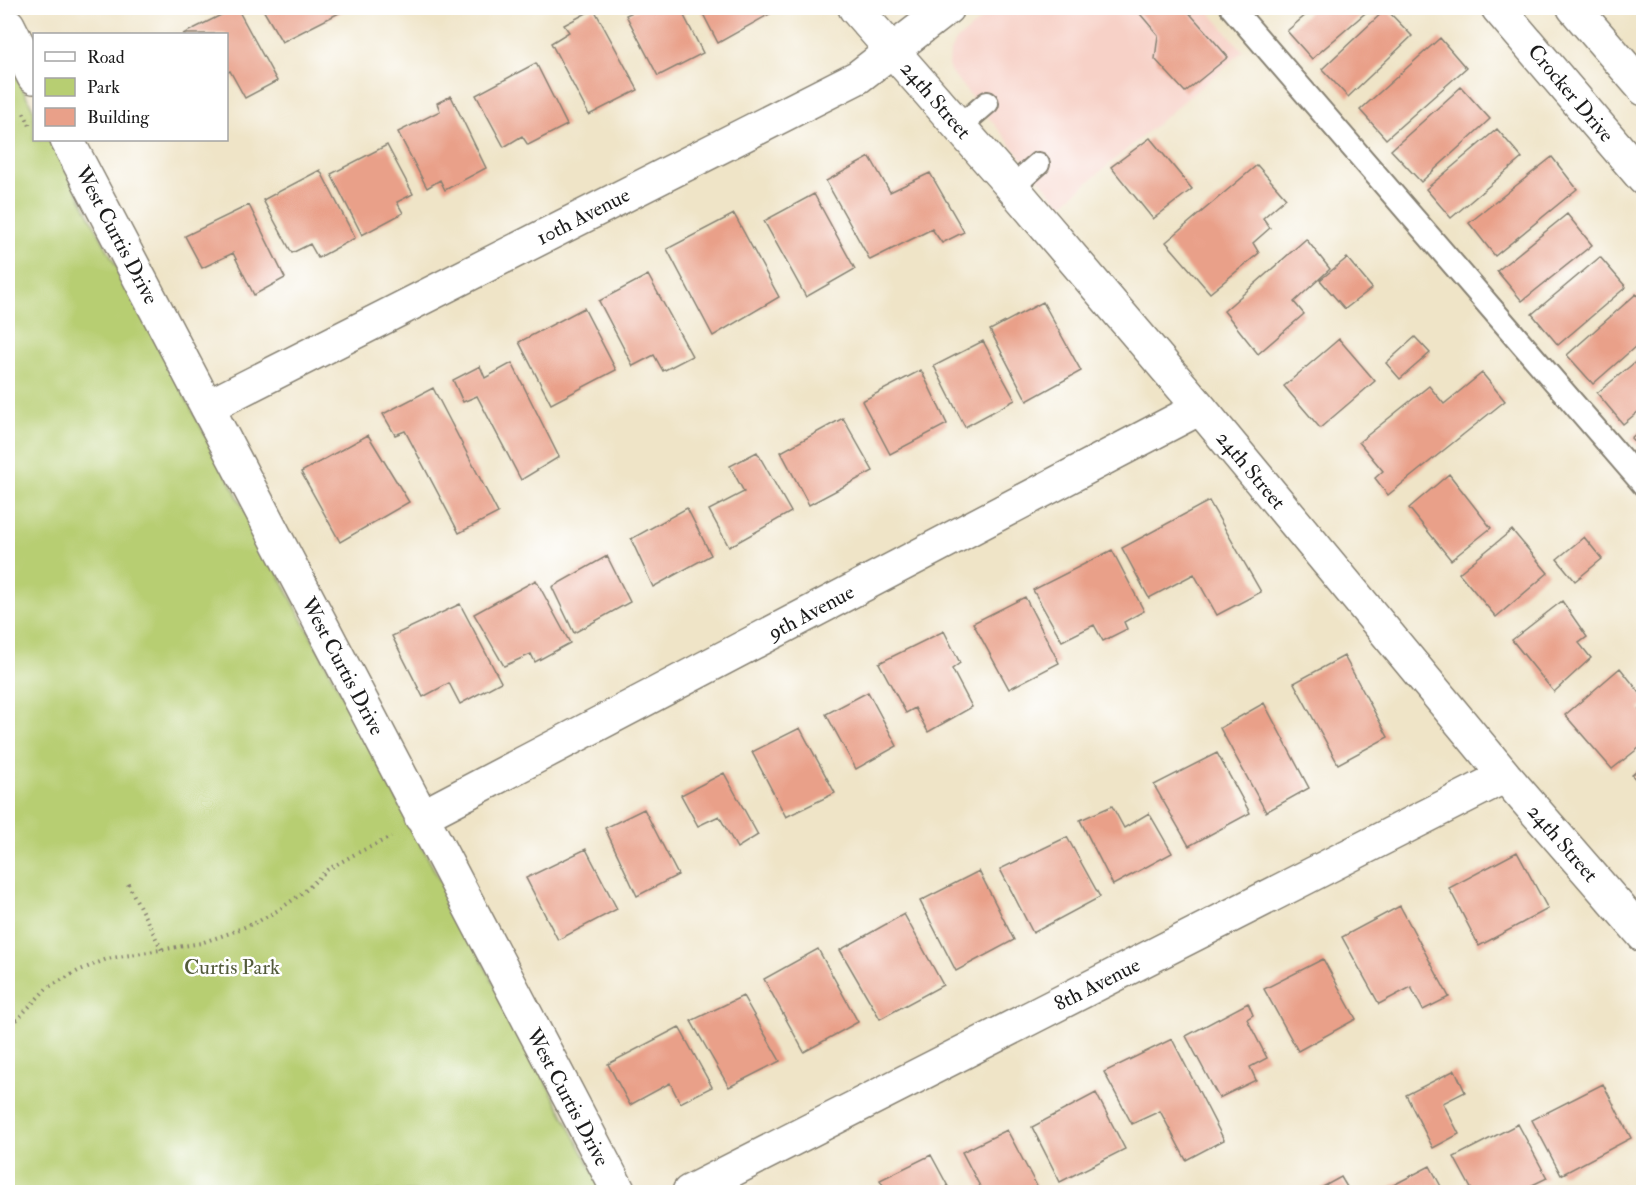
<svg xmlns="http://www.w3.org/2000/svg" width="1651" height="1200" viewBox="0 0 1651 1200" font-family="'IM FELL Double Pica',serif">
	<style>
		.built { fill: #f7d1c7 }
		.green { fill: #b7ce72; stroke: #6a7547; stroke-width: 1.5 }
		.building { fill: #e9a089 }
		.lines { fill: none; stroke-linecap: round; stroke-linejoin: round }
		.service-casing { stroke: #868072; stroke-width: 26 }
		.minor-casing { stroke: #868072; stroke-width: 36 }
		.tertiary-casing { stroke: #868072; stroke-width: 36 }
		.path { stroke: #868072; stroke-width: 4; stroke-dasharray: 1.5 4.5; stroke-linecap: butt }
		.service { stroke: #fff; stroke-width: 22 }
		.minor { stroke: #fff; stroke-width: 33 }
		.tertiary { stroke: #fff; stroke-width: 33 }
		.labels { text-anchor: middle; stroke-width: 5; stroke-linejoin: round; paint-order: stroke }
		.street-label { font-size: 21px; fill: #1c1c1c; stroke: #fff }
		.park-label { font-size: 21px; fill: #525a3a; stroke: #fff }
	</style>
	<rect width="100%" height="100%" fill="#fff"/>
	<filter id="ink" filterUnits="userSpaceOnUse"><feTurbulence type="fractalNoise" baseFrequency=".0167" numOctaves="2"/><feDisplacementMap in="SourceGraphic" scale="12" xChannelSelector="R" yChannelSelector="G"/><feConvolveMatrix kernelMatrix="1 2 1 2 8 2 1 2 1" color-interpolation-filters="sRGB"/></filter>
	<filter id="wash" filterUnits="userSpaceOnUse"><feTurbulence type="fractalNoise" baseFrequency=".008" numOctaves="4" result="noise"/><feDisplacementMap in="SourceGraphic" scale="24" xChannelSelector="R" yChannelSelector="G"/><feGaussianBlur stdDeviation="1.35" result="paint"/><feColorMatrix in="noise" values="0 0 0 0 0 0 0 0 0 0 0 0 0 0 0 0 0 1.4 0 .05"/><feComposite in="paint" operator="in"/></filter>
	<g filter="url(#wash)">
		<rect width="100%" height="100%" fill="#efe4c7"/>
		<path class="built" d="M 995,8 L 1206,8 L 1243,51 L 1061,205 L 950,71 L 949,66 L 950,51 L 956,41 Z"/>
		<path class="green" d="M 8,60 L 34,111 L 34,140 L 50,140 L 604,1192 L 8,1192 Z"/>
		<g id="blocks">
			<path class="building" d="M 235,8 L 237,8 L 277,81 L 245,98 L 230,71 L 226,73 L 226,34 L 183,34 Z
				M 262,8 L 345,8 L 347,9 L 282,42 Z
				M 641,8 L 680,8 L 703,53 L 658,76 L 626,15 Z
				M 700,8 L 773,8 L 775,11 L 718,43 Z
				M 1135,8 L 1185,8 L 1228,57 L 1185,92 L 1155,59 L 1158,35 Z
				M 1314,8 L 1371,8 L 1312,59 L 1287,31 Z
				M 594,9 L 638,90 L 589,115 L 551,43 L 569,32 L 564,25 Z
				M 1386,9 L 1412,36 L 1348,97 L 1322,69 Z
				M 1440,38 L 1466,68 L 1386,139 L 1360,110 Z
				M 536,63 L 567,125 L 528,145 L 522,136 L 504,147 L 476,95 Z
				M 1461,87 L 1490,119 L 1421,182 L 1391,150 Z
				M 451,96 L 486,168 L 445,190 L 440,180 L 427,188 L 398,132 L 440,111 L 437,103 Z
				M 1497,129 L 1522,158 L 1451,218 L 1426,189 Z
				M 1150,138 L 1192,189 L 1153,219 L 1111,167 Z
				M 387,145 L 413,194 L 397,202 L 403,213 L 362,235 L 331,174 Z
				M 870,157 L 890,192 L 930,173 L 964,232 L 942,243 L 932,229 L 870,260 L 826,181 Z
				M 1552,157 L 1577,189 L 1495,256 L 1469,223 Z
				M 1257,165 L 1286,198 L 1263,218 L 1270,228 L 1253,243 L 1259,253 L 1210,293 L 1166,242 Z
				M 320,170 L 355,238 L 318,258 L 310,244 L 292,253 L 263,200 Z
				M 814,194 L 855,269 L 806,297 L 764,221 Z
				M 249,205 L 285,278 L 254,295 L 233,253 L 202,268 L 185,236 Z
				M 734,214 L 779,297 L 713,336 L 667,249 Z
				M 1567,214 L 1592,245 L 1522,301 L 1497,271 Z
				M 1306,239 L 1330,269 L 1294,302 L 1304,314 L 1258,354 L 1224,311 Z
				M 1600,257 L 1626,287 L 1558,345 L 1532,314 Z
				M 1347,258 L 1372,288 L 1345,309 L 1320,280 Z
				M 648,275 L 692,356 L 663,371 L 654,355 L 633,366 L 599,301 Z
				M 1636,294 L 1644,303 L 1644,339 L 1593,384 L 1567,355 Z
				M 1043,302 L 1081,371 L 1027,401 L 990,330 Z
				M 584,308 L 616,370 L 551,404 L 519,342 Z
				M 1415,337 L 1430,353 L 1400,379 L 1386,363 Z
				M 1339,339 L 1375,381 L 1320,428 L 1284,386 Z
				M 983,341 L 1015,400 L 965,427 L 934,366 Z
				M 1644,355 L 1644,407 L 1623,424 L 1597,393 Z
				M 512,363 L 559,457 L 521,480 L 477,396 L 463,402 L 453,380 L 480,366 L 485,378 Z
				M 921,370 L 947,424 L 890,454 L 862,401 Z
				M 1482,373 L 1505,401 L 1388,495 L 1375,478 L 1383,471 L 1359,442 L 1429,386 L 1444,404 Z
				M 433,388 L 498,513 L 459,533 L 405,431 L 395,435 L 383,414 Z
				M 843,418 L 873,471 L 809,505 L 781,452 Z
				M 1644,427 L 1644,452 L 1631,438 Z
				M 368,435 L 409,502 L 340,542 L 301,472 Z
				M 757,452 L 791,512 L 729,547 L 709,510 L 744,492 L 730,466 Z
				M 1449,474 L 1491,528 L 1451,560 L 1409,508 Z
				M 1209,501 L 1261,592 L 1217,615 L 1194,574 L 1149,598 L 1122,548 Z
				M 687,508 L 711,555 L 653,587 L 631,539 Z
				M 1512,530 L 1548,573 L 1496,617 L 1459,573 Z
				M 1584,537 L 1602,559 L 1575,581 L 1557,559 Z
				M 1112,550 L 1144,611 L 1124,622 L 1127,629 L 1103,641 L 1094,625 L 1062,641 L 1033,590 Z
				M 607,556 L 630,602 L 574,633 L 552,587 Z
				M 536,580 L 570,643 L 535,662 L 531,654 L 504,666 L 474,614 Z
				M 1025,597 L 1059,663 L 1009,689 L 973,623 Z
				M 1562,601 L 1587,637 L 1579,643 L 1591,658 L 1554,692 L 1512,640 Z
				M 460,604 L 501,682 L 460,704 L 449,683 L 423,697 L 392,636 Z
				M 944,631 L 960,663 L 952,669 L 972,707 L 928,732 L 915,708 L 906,713 L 879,663 Z
				M 1344,656 L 1388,737 L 1338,764 L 1294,683 Z
				M 1620,668 L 1644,698 L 1644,706 L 1639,709 L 1644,714 L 1644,744 L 1612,769 L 1565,715 Z
				M 868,692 L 897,746 L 856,769 L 826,714 Z
				M 1264,703 L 1309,788 L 1266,812 L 1220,728 Z
				M 800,728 L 835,793 L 786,817 L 752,752 Z
				M 1217,753 L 1250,813 L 1189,846 L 1154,785 Z
				M 1644,765 L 1644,789 L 1632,775 Z
				M 724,773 L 758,835 L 737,848 L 719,816 L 698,826 L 681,795 Z
				M 1112,806 L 1124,828 L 1149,813 L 1172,853 L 1113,885 L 1080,820 Z
				M 644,809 L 678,875 L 637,896 L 605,828 Z
				M 1067,837 L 1100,897 L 1033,933 L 1000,869 Z
				M 586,849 L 617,909 L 558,940 L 526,878 Z
				M 1517,852 L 1548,909 L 1479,946 L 1449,888 Z
				M 979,871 L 1014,940 L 956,971 L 920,901 Z
				M 1400,906 L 1449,997 L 1423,1010 L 1411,987 L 1379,1004 L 1342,937 Z
				M 904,914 L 943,985 L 880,1019 L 840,950 Z
				M 818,949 L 858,1022 L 804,1052 L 764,979 Z
				M 1323,959 L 1356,1019 L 1298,1051 L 1264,989 Z
				M 743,996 L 780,1061 L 729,1087 L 691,1021 Z
				M 1248,1003 L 1253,1015 L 1247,1019 L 1267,1058 L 1250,1067 L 1256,1080 L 1219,1098 L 1186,1036 Z
				M 679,1027 L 712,1087 L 680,1103 L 670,1083 L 630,1105 L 608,1064 Z
				M 1172,1039 L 1224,1140 L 1186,1160 L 1160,1111 L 1132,1124 L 1104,1072 Z
				M 1455,1070 L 1465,1092 L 1443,1103 L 1459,1134 L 1433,1148 L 1406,1095 Z
				M 1603,1084 L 1631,1138 L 1561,1175 L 1532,1120 Z
				M 1096,1093 L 1125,1149 L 1060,1182 L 1032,1127 Z
				M 1518,1124 L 1547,1178 L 1518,1192 L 1473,1192 L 1454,1157 Z
				M 1007,1130 L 1040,1192 L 983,1192 L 962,1152 Z
				M 931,1155 L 951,1192 L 887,1192 L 880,1180 Z
				M 1430,1166 L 1444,1192 L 1380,1192 Z
				M 1341,1177 L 1350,1192 L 1321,1192 L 1319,1189 Z"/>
		</g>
	</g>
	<g filter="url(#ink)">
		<use href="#blocks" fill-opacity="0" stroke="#868072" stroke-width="1.5"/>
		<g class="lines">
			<g class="service-casing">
				<path id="service" d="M 1232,8 L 1644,485
					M 959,127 L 987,103
					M 1012,187 L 1038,164"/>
			</g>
			<g class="minor-casing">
				<path id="minor" d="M 855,8 L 1012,187 L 1200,408 L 1505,776 L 1644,936
					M 8,25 L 34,77
					M 67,140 L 619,1192
					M 207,407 L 858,77 L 947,8
					M 421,817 L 1200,408
					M 689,1192 L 1505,776"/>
			</g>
			<g class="tertiary-casing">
				<path id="tertiary" d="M 1498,8 L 1644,179
					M 1574,8 L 1644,89"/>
			</g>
			<path class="path" d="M 24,113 L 31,128
				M 128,884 L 162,950
				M 8,1029 L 47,988 L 78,971 L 107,959 L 201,943 L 230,933 L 259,921 L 280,909 L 304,892 L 327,870 L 355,854 L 391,837"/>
			<use href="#service" class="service"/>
			<use href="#minor" class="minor"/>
			<use href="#tertiary" class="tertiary"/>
		</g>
	</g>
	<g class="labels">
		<g class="street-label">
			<text transform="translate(1571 93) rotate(50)" y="7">Crocker Drive</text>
			<text transform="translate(936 100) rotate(49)" y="7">24th Street</text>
			<text transform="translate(583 216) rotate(-27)" y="7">10th Avenue</text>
			<text transform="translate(117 235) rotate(62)" y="7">West Curtis Drive</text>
			<text transform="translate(1251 470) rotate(50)" y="7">24th Street</text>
			<text transform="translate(811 612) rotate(-28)" y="7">9th Avenue</text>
			<text transform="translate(343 666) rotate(62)" y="7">West Curtis Drive</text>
			<text transform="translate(1563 843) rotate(49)" y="7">24th Street</text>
			<text transform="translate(1097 984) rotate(-27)" y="7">8th Avenue</text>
			<text transform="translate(568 1097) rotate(62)" y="7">West Curtis Drive</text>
		</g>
		<g class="park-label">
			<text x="232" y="974">Curtis Park</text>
		</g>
	</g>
	<rect width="1651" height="1200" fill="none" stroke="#fff" stroke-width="30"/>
	<rect x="33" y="33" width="195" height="108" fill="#ffffff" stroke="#a4a4a4" stroke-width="1.5"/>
	<rect x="45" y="52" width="30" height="9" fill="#ffffff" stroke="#a4a4a4" stroke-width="1.5"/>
	<text x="87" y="63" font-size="18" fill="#1c1c1c">Road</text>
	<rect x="45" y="78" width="30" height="18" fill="#b7ce72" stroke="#a4a4a4" stroke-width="1.5"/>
	<text x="87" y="93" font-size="18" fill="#1c1c1c">Park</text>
	<rect x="45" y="108" width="30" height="18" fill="#e9a089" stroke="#a4a4a4" stroke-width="1.5"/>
	<text x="87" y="123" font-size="18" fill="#1c1c1c">Building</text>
</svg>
